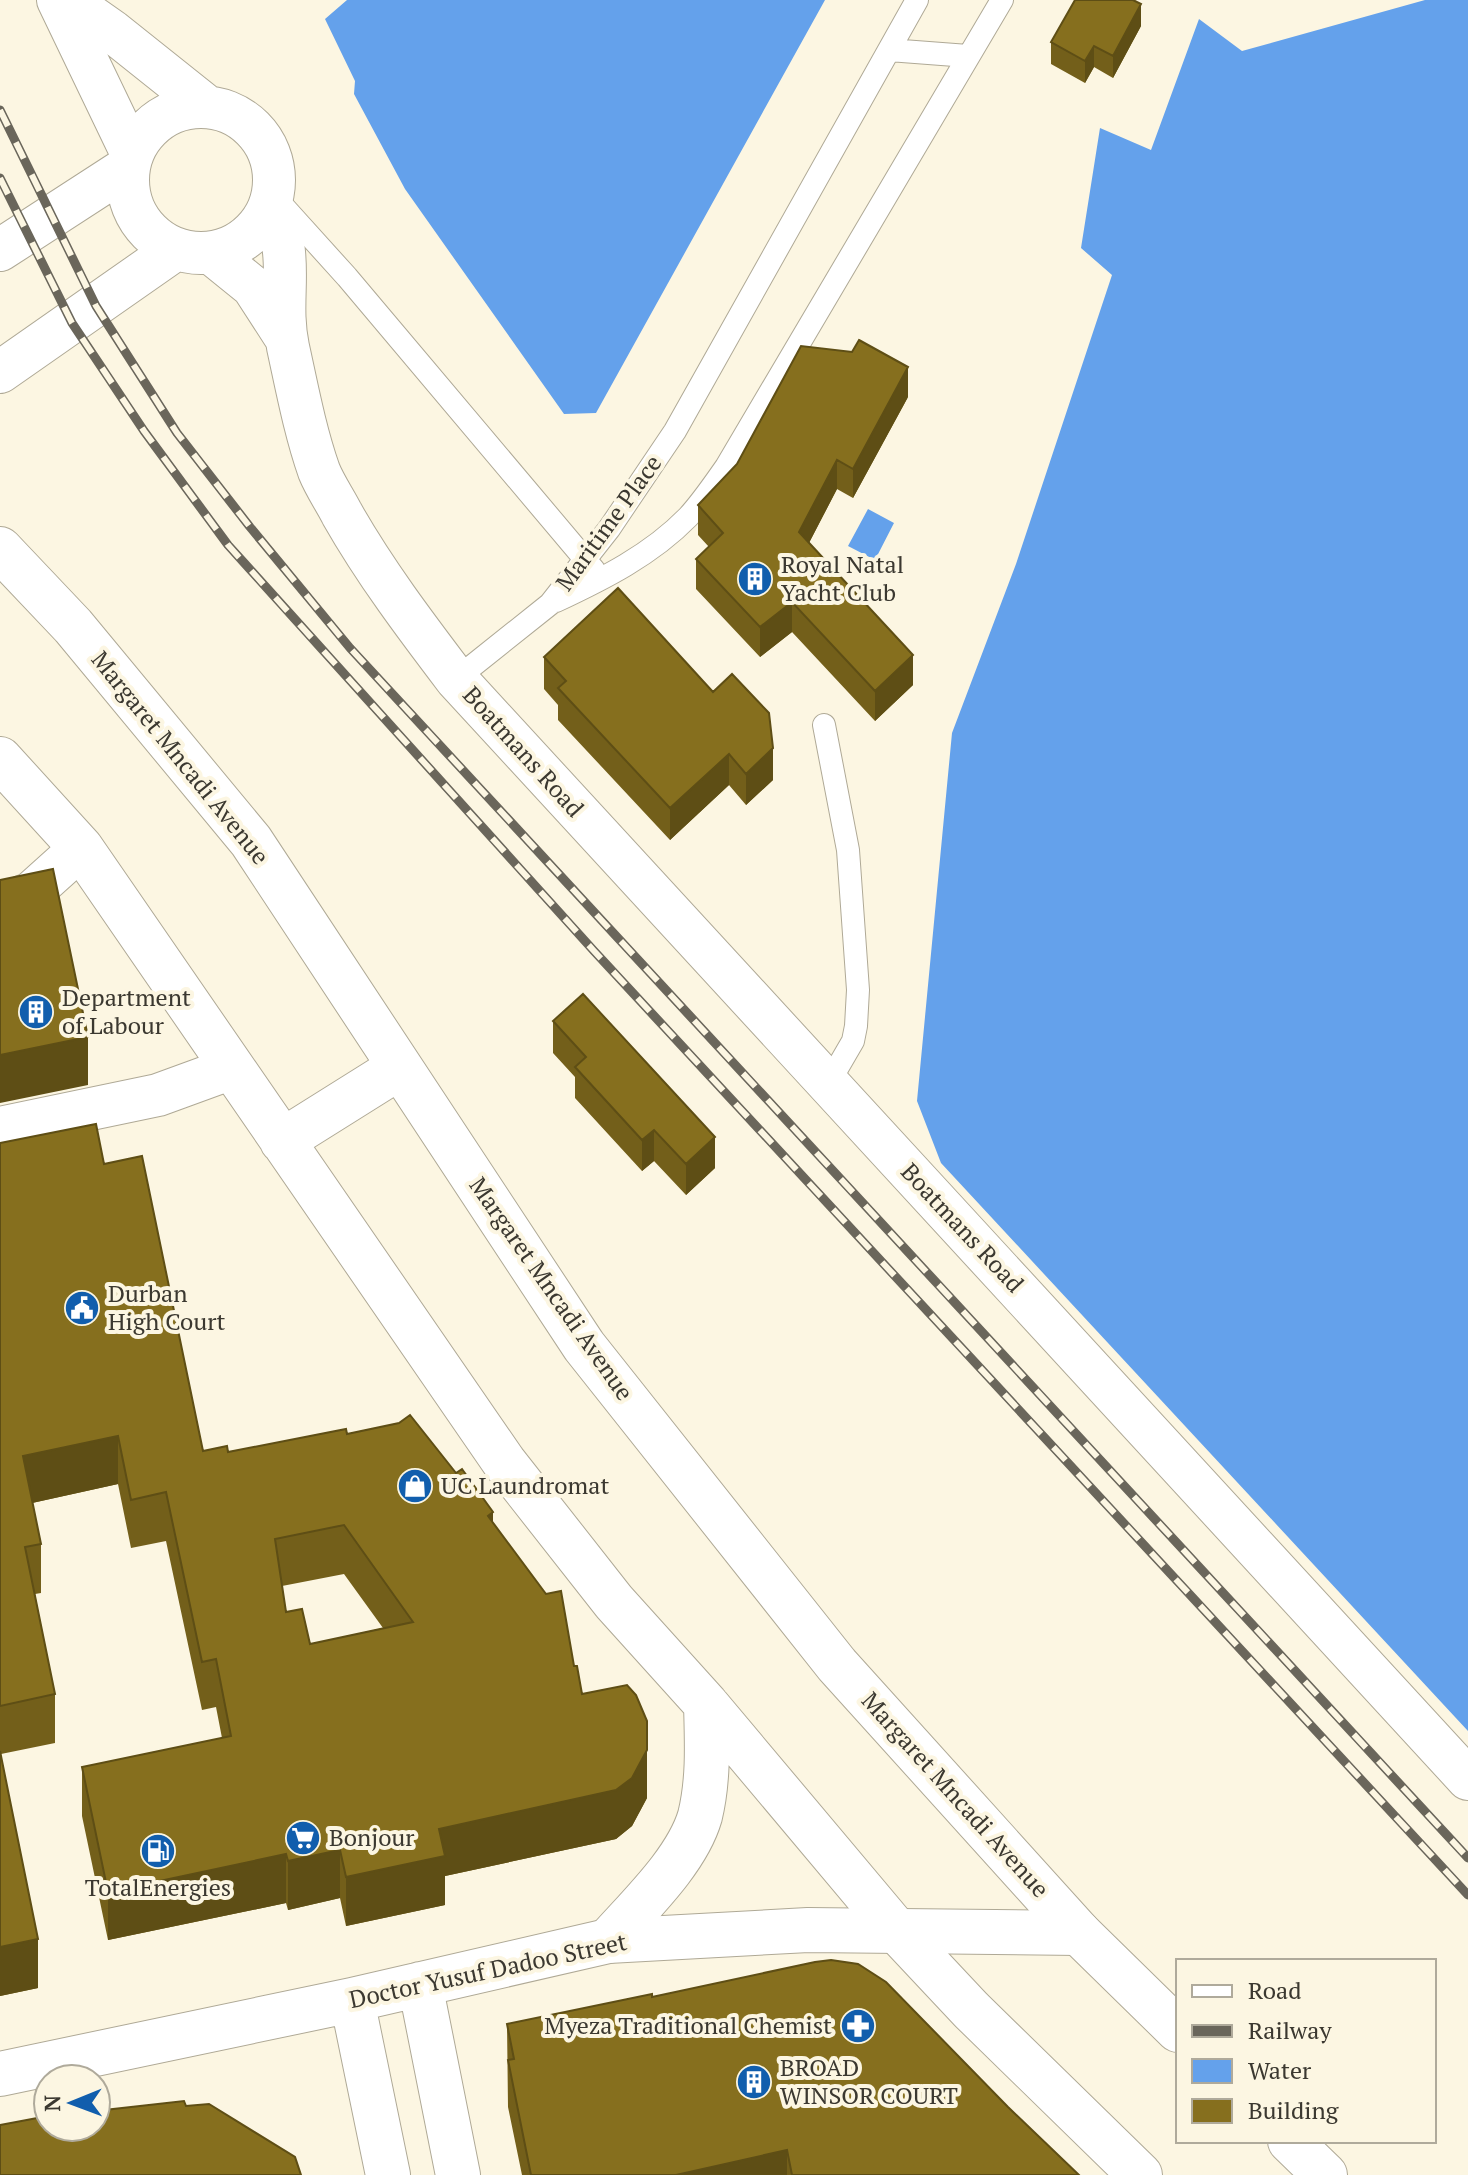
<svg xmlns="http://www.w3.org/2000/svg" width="1468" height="2175" viewBox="0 0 1468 2175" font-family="'PT Serif',serif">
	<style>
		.water { fill: #64a1eb }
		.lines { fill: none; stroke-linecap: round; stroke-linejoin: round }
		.lane-casing { stroke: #afa996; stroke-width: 24 }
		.street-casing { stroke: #afa996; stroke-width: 44 }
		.secondary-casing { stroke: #afa996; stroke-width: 46 }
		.primary-casing { stroke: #afa996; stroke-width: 46 }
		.lane { stroke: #fff; stroke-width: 22 }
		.street { stroke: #fff; stroke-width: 42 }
		.secondary { stroke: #fff; stroke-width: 44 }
		.primary { stroke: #fff; stroke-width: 44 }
		.rail-casing { stroke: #6a665b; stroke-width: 9 }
		.rail { stroke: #fcf6e2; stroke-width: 6; stroke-dasharray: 18; stroke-linecap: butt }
		.wall { fill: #735f1a; fill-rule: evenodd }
		.shaded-wall { fill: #5e4e15 }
		.building { fill: #866f1e; stroke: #5e4e15; stroke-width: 2; fill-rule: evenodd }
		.labels { text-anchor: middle; stroke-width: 8; stroke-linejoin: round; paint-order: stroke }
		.street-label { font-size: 24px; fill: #3b3830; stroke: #fcf6e2 }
		.poi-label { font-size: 24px; fill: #3b3830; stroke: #fcf6e2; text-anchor: start }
	</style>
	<rect width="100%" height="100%" fill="#fcf6e2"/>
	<path class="water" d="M 347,0 L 825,0 L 596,413 L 564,414 L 405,189 L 354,94 L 355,81 L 325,19 Z
		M 1425,0 L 1468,0 L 1468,1731 L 941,1163 L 917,1101 L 952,733 L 1016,564 L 1112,275 L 1081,248 L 1100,128 L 1151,150 L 1199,19 L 1242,51 Z
		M 868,509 L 894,523 L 875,560 L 848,546 Z"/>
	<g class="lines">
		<g class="lane-casing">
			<path id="lane" d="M 889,50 L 968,56
				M 281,204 L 347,277 L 594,570
				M 556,601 C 603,579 651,555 688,517 C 702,502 714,484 726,467 L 1002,0
				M 456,679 L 550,604 L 609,529 L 675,431 L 917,0
				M 824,725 L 848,850 L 858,990 L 856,1026 L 853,1041 L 828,1084"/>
		</g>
		<g class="street-casing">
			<path id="street" d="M 58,0 L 132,154
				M 68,0 L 112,31 L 206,106
				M128 180a73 73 0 1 1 146 0a73 73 0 1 1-146 0Z
				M 270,204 C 297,260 277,294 288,347 C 297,388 305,431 319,471 C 325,486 335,500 342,514 C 375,572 415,625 456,679 L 1468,1779
				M 0,250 L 128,167
				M 211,253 L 253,287 L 286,338
				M 0,372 L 176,249
				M 0,906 L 31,893 L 81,848
				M 0,1128 L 158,1095 L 232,1068"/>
		</g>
		<g class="secondary-casing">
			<path id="secondary" d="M 420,1984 L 458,2175
				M 352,2000 L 388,2175
				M 0,2074 L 352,2000 L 608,1941 L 808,1930 L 1079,1933"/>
		</g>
		<g class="primary-casing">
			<path id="primary" d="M 0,549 L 73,626 L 251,841 L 584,1346 L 837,1665 L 1079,1933 L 1178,2030
				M 0,759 L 81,848 L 504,1462 L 614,1602 L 706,1704 L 895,1929 L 971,2010 L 1140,2175
				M 282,1141 L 400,1067
				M 608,1941 C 639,1906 687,1861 700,1816 C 709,1779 707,1741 706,1704
				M 1290,2141 L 1325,2175"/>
		</g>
		<use href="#lane" class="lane"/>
		<use href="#street" class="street"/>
		<use href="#secondary" class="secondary"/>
		<use href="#primary" class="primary"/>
		<g class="rail-casing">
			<path id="rail" d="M 0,110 L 96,306 L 177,433 L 250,527 L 350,648 L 1468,1858
				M 0,178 L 72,323 L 144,431 L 228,545 L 594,951 L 1468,1895"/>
		</g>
		<use href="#rail" class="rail"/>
	</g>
	<path class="wall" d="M 1141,26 L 1113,78 L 1094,67 L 1085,83 L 1051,64 L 1051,42 Z
		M 908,397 L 853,498 L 837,489 L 809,543 L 913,685 L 875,721 L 792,632 L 760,657 L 696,589 L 696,559 L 709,547 L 698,535 L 698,505 Z
		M 618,588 L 773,780 L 746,805 L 729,785 L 670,840 L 558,720 L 558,705 L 544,689 L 544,657 Z
		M 553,1021 L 715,1168 L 686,1195 L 654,1161 L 642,1171 L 575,1098 L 575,1077 L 553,1053 Z
		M 0,1143 L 104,1164 L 203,1451 L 228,1452 L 347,1434 L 493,1524 L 574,1666 L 582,1694 L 647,1798 L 632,1826 L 616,1839 L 445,1876 L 445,1905 L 346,1926 L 340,1898 L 288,1910 L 286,1903 L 108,1940 L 82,1816 L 82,1767 L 222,1738 L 216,1707 L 202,1710 L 166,1541 L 131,1548 L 118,1484 L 32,1503 L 41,1544 L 41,1593 L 35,1594 L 55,1694 L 55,1743 L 1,1754 L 38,1988 L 0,1996 ZM 344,1574 L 383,1628 L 310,1644 L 286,1612 L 282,1586 Z
		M 652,1997 L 1008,2107 L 1079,2175 L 522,2175 L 508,2107 L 507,2024 Z"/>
	<path class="shaded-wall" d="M 1141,4 L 1141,26 L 1113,78 L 1113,56 Z
		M 1094,46 L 1094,67 L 1085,83 L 1085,61 Z
		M 908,367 L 908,397 L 853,498 L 853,469 Z
		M 837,460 L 837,489 L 799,562 L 799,532 Z
		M 792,602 L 792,632 L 760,657 L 760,627 Z
		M 913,655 L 913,685 L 875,721 L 875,691 Z
		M 773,748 L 773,780 L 746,805 L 746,774 Z
		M 729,754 L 729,785 L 670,840 L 670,808 Z
		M 88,1037 L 88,1085 L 0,1103 L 0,1055 Z
		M 654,1130 L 654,1161 L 642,1171 L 642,1140 Z
		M 715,1137 L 715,1168 L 686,1195 L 686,1164 Z
		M 118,1436 L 118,1484 L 23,1505 L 23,1456 Z
		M 493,1512 L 493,1560 L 488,1516 Z
		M 647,1721 L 647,1798 L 632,1826 L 616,1839 L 445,1876 L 445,1905 L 346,1926 L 346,1877 Z
		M 340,1850 L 340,1898 L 288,1910 L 288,1861 Z
		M 286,1854 L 286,1903 L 108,1940 L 108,1892 Z
		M 38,1939 L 38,1988 L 0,1996 L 0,1947 Z
		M 787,2150 L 787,2175 L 676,2175 Z"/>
	<path class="building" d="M 1075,0 L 1133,0 L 1141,4 L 1113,56 L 1094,46 L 1085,61 L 1051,42 Z
		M 859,340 L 908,367 L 853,469 L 837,460 L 799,532 L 913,655 L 875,691 L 792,602 L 760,627 L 696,559 L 723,533 L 698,505 L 737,464 L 801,346 L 852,352 Z
		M 618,588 L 713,692 L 732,674 L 769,713 L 773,748 L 746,774 L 729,754 L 670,808 L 558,688 L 566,681 L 544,657 Z
		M 53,869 L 88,1037 L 0,1055 L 0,880 Z
		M 583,994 L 715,1137 L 686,1164 L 654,1130 L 642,1140 L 575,1067 L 586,1057 L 553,1021 Z
		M 96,1124 L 104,1164 L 142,1156 L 203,1451 L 227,1446 L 228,1452 L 346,1429 L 347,1434 L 399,1423 L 410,1415 L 456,1473 L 462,1469 L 493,1512 L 488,1516 L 546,1594 L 561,1591 L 574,1666 L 577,1666 L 582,1694 L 627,1685 L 636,1695 L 647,1721 L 647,1750 L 632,1778 L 616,1790 L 439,1829 L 445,1856 L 346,1877 L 340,1850 L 288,1861 L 286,1854 L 108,1892 L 82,1767 L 231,1736 L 216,1659 L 202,1662 L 166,1492 L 131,1500 L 118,1436 L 23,1456 L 41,1544 L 25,1547 L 55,1694 L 0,1706 L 0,1143 ZM 344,1525 L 413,1622 L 310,1644 L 302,1609 L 286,1612 L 275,1539 Z
		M 0,1751 L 38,1939 L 0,1947 Z
		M 831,1960 L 858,1964 L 886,1982 L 1008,2107 L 1079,2175 L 792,2175 L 787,2150 L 676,2175 L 531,2175 L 508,2060 L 514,2059 L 507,2024 L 652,1994 L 652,1997 L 815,1962 Z
		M 184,2101 L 186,2106 L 209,2104 L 295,2157 L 301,2175 L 0,2175 L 0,2125 L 48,2116 L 48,2127 L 96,2127 L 96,2111 Z"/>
	<defs>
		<g id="building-disc" transform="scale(1.8)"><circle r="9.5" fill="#115ead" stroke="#fcf6e2"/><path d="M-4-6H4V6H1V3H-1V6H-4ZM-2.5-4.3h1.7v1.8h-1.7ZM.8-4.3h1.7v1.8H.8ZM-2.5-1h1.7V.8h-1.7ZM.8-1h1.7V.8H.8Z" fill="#fff"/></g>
		<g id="civic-disc" transform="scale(1.8)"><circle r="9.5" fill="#115ead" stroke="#fcf6e2"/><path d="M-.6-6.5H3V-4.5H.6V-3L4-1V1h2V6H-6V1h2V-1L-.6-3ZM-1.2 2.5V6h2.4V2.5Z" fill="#fff"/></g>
		<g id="shop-disc" transform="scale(1.8)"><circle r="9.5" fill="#115ead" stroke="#fcf6e2"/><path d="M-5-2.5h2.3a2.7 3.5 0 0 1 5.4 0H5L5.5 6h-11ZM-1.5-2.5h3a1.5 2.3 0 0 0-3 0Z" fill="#fff"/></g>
		<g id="supermarket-disc" transform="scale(1.8)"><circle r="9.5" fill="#115ead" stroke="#fcf6e2"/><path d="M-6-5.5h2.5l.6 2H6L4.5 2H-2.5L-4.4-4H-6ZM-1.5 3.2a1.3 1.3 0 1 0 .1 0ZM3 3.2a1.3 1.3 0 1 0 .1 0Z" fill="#fff"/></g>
		<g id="fuel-disc" transform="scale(1.8)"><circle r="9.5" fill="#115ead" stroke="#fcf6e2"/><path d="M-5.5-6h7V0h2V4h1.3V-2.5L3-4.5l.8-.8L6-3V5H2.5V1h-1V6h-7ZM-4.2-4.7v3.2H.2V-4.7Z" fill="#fff"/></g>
		<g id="pharmacy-disc" transform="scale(1.8)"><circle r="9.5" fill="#115ead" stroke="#fcf6e2"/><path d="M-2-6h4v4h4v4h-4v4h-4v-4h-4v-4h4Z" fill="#fff"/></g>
	</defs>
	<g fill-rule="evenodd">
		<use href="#building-disc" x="755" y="579"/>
		<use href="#building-disc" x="36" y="1012"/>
		<use href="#civic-disc" x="82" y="1308"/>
		<use href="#shop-disc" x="415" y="1486"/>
		<use href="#supermarket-disc" x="303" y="1838"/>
		<use href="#fuel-disc" x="158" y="1851"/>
		<use href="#pharmacy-disc" x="858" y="2026"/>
		<use href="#building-disc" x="754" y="2082"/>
	</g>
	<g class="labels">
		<g class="street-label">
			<text transform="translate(609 523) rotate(-54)" y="8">Maritime Place</text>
			<text transform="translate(523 752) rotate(48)" y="8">Boatmans Road</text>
			<text transform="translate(180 758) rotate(51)" y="8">Margaret Mncadi Avenue</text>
			<text transform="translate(962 1228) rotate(47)" y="8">Boatmans Road</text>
			<text transform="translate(551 1289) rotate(55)" y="8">Margaret Mncadi Avenue</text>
			<text transform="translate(955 1795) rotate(48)" y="8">Margaret Mncadi Avenue</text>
			<text transform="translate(488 1971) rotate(-12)" y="8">Doctor Yusuf Dadoo Street</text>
		</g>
		<g class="poi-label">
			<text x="781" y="573">Royal Natal<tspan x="781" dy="28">Yacht Club</tspan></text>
			<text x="62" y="1006">Department<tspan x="62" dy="28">of Labour</tspan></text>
			<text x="108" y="1302">Durban<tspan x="108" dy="28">High Court</tspan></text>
			<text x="441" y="1494">UC Laundromat</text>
			<text x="329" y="1846">Bonjour</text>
			<text x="158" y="1896" text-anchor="middle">TotalEnergies</text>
			<text x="832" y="2034" text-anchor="end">Myeza Traditional Chemist</text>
			<text x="780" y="2076">BROAD<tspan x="780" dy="28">WINSOR COURT</tspan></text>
		</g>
	</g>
	<rect x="1176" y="1959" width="260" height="184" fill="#fcf6e2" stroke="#afaa9b" stroke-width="2"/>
	<rect x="1192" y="1985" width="40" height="12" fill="#ffffff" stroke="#afaa9b" stroke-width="2"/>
	<text x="1248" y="1999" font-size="24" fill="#3b3830">Road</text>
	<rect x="1192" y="2025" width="40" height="12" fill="#6a665b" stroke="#afaa9b" stroke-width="2"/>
	<text x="1248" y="2039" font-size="24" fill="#3b3830">Railway</text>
	<rect x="1192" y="2059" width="40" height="24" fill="#64a1eb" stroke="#afaa9b" stroke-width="2"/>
	<text x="1248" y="2079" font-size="24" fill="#3b3830">Water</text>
	<rect x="1192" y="2099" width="40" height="24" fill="#866f1e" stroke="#afaa9b" stroke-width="2"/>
	<text x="1248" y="2119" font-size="24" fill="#3b3830">Building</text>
	<g transform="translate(72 2103) rotate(269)"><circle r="38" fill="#fcf6e2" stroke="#afaa9b" stroke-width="2"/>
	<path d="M0-6L14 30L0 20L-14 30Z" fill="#115ead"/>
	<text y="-12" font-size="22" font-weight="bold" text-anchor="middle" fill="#3b3830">N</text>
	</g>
</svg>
